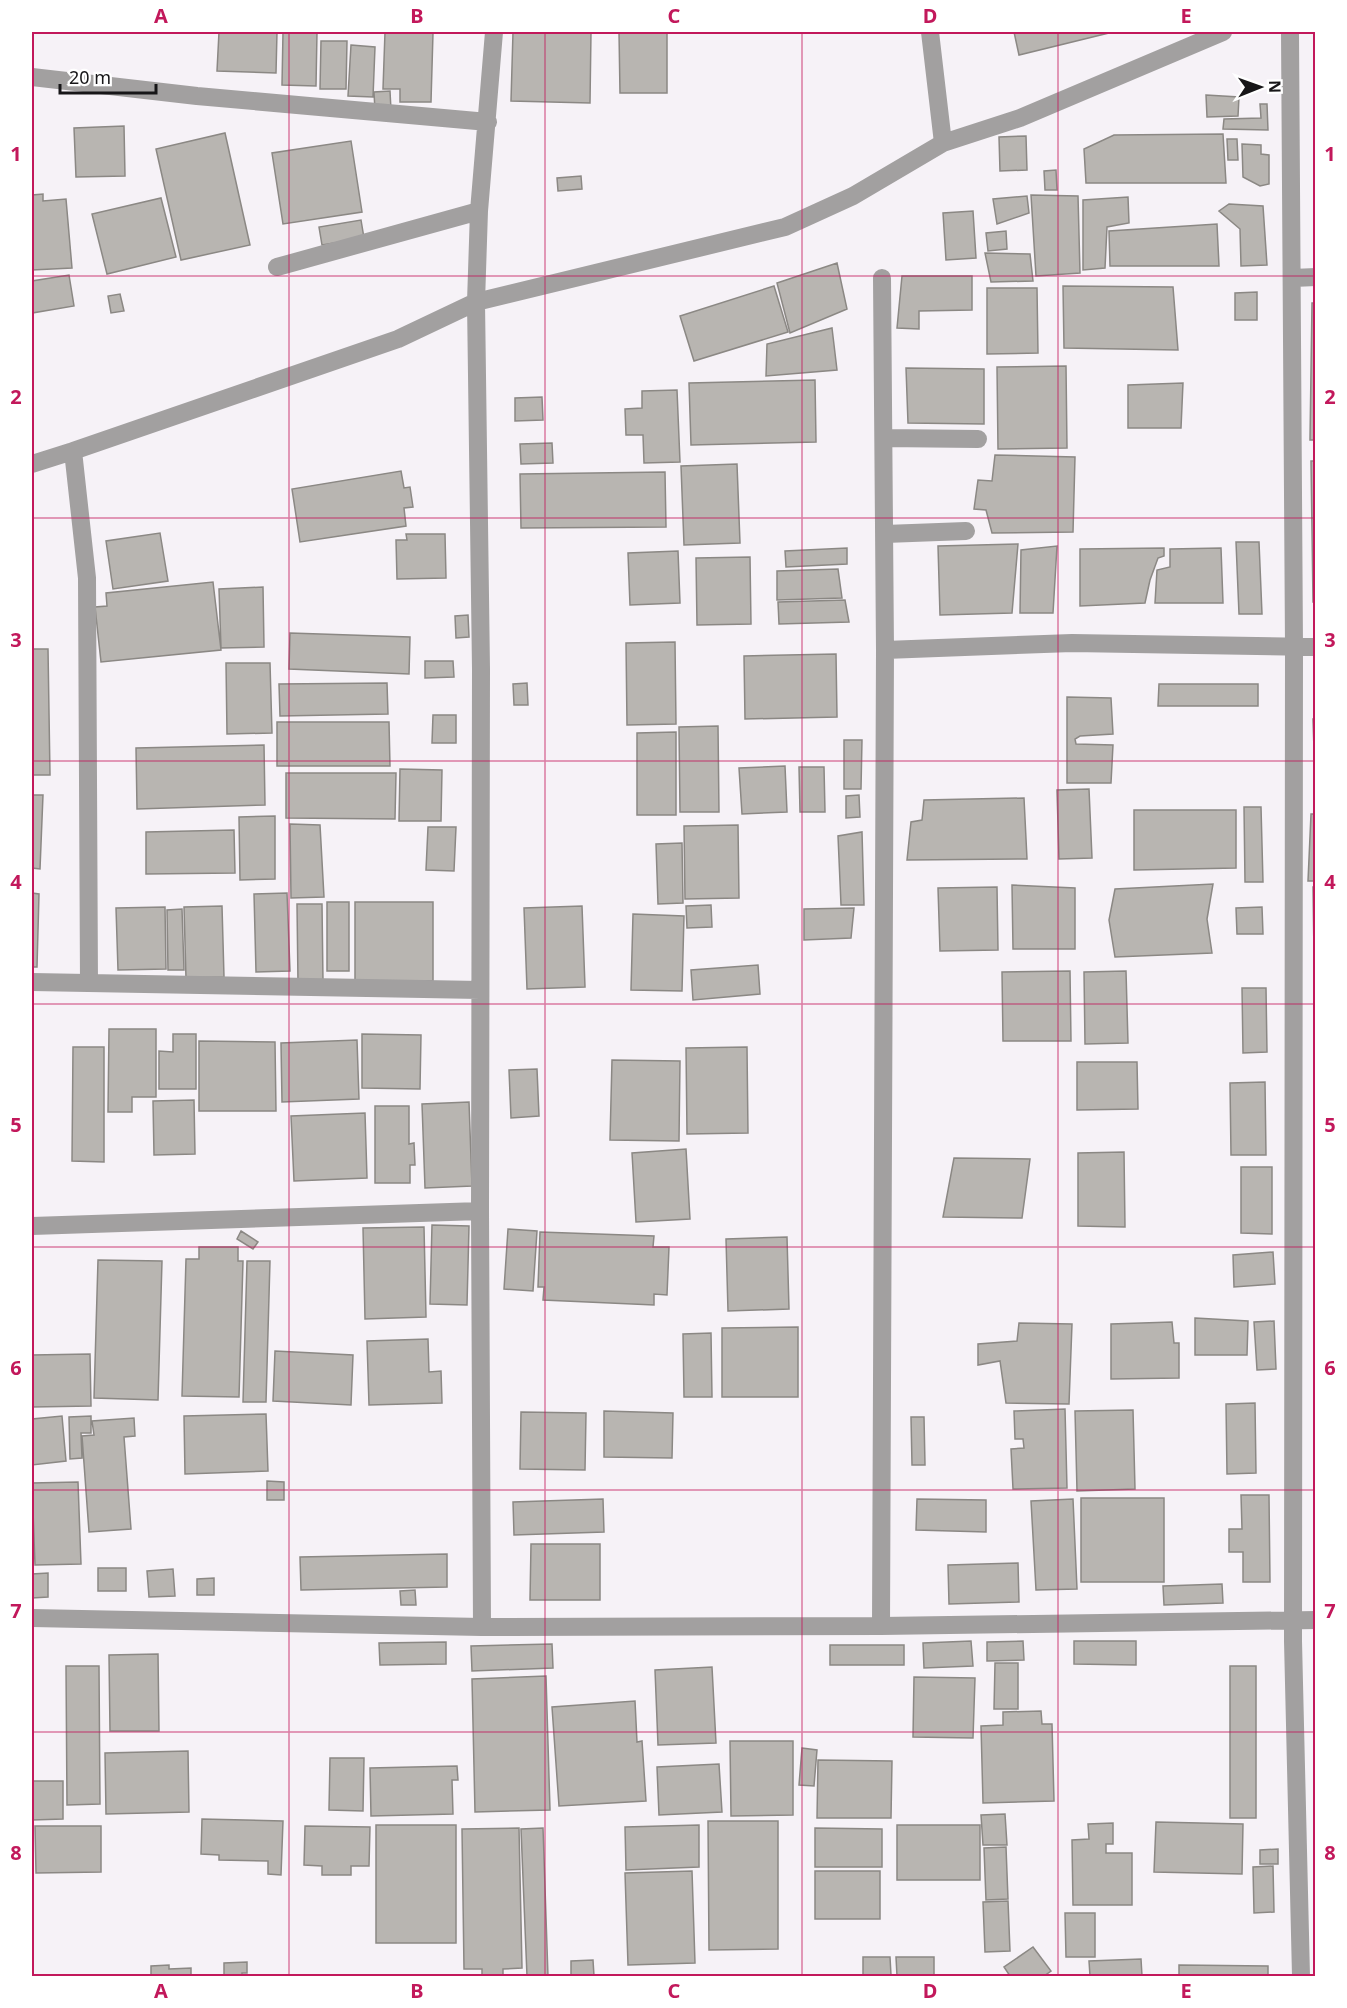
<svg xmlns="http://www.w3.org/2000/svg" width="1347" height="2008" viewBox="0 0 1347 2008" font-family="'Noto Sans',sans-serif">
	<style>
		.building { fill: #b8b5b1; stroke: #8b8884; stroke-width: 1.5 }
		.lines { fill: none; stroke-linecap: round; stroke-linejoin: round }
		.minor { stroke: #a2a0a0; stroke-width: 18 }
		.grid { fill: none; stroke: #c2185b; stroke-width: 1.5; stroke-opacity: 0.55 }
		.neatline { fill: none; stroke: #c2185b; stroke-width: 2 }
		.grid-label { font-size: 20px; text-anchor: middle; font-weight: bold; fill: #c2185b }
	</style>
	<rect width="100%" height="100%" fill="#f6f2f7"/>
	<path class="building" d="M 219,32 L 277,32 L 276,73 L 217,71 Z
		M 283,32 L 317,32 L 316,86 L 282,85 Z
		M 385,32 L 433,33 L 431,102 L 400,102 L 400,89 L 383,89 Z
		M 513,32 L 591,32 L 590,103 L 511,101 Z
		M 619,32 L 667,32 L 667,93 L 620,93 Z
		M 1014,32 L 1113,32 L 1019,55 Z
		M 321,41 L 347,41 L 346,89 L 320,89 Z
		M 351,45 L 375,47 L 373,97 L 348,96 Z
		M 390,91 L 391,110 L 375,111 L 374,92 Z
		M 1206,95 L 1239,97 L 1238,116 L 1207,117 Z
		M 1260,104 L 1267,104 L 1268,130 L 1223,129 L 1224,119 L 1261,118 Z
		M 124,126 L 125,176 L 76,177 L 74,128 Z
		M 225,133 L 250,245 L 181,260 L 156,149 Z
		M 1223,134 L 1226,183 L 1086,183 L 1084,149 L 1114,135 Z
		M 1026,136 L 1027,170 L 1000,171 L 999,137 Z
		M 1227,139 L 1237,139 L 1238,160 L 1228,160 Z
		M 351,141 L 362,212 L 283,224 L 272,153 Z
		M 1242,144 L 1261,145 L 1261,154 L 1269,155 L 1269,184 L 1260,186 L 1243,177 Z
		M 1056,170 L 1057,190 L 1045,190 L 1044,171 Z
		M 581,176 L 582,189 L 558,191 L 557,178 Z
		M 43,194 L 43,201 L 66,199 L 72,268 L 32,270 L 32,195 Z
		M 1031,195 L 1078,196 L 1080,273 L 1036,276 Z
		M 1027,196 L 1029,213 L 997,224 L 993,199 Z
		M 1128,197 L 1129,223 L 1107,227 L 1105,268 L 1083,270 L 1083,200 Z
		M 161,198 L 176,257 L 107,274 L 92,214 Z
		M 1229,204 L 1263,206 L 1267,265 L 1241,266 L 1240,229 L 1219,211 Z
		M 973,211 L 976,258 L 946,260 L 943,213 Z
		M 361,220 L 364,238 L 322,245 L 319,227 Z
		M 1217,224 L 1219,266 L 1110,266 L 1109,231 Z
		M 1006,231 L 1007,249 L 988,251 L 986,233 Z
		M 985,253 L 1030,254 L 1033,281 L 991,282 Z
		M 837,263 L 847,309 L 790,333 L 777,283 Z
		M 69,275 L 74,306 L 32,313 L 32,281 Z
		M 902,276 L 972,276 L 972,310 L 919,311 L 919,329 L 897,328 Z
		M 774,286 L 788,332 L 694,361 L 680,316 Z
		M 1063,286 L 1173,287 L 1178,350 L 1064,348 Z
		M 987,288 L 1037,288 L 1038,353 L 987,354 Z
		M 1257,292 L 1257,320 L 1235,320 L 1235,293 Z
		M 120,294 L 124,311 L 111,313 L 108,296 Z
		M 1312,303 L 1316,303 L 1316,440 L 1310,440 Z
		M 832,328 L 837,370 L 766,376 L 767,344 Z
		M 1066,366 L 1067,448 L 998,449 L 997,367 Z
		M 906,368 L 984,369 L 984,424 L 908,423 Z
		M 815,380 L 816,442 L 691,445 L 689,383 Z
		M 1183,383 L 1181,428 L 1128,428 L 1128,385 Z
		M 677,390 L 680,462 L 644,463 L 643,435 L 626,435 L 625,409 L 642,408 L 642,391 Z
		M 542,397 L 543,420 L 515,421 L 515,398 Z
		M 552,443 L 553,463 L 521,464 L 520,444 Z
		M 995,455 L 1075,457 L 1073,532 L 992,533 L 986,510 L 974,509 L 978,480 L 992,481 Z
		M 1311,461 L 1316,461 L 1316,602 L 1313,602 Z
		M 737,464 L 740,543 L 684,545 L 681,466 Z
		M 401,471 L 404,488 L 410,487 L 413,507 L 404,508 L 406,526 L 300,542 L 292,489 Z
		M 665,472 L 666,527 L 521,528 L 520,474 Z
		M 160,533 L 168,581 L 113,589 L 106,541 Z
		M 406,534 L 445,534 L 446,578 L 397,579 L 396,540 L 407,540 Z
		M 1236,542 L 1259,542 L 1262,614 L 1239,614 Z
		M 1018,544 L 1012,613 L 940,615 L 938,546 Z
		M 1057,546 L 1053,613 L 1020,613 L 1021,550 Z
		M 847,548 L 847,564 L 786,567 L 785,551 Z
		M 1164,548 L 1164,556 L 1158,558 L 1150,580 L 1145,603 L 1080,606 L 1080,549 Z
		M 1221,548 L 1223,603 L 1155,603 L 1157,570 L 1170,567 L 1170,549 Z
		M 678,551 L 680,603 L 630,605 L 628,553 Z
		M 750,557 L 751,624 L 697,625 L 696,558 Z
		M 838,569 L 842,598 L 777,600 L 777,571 Z
		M 213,582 L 221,650 L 101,662 L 95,607 L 107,606 L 106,593 Z
		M 263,587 L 264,647 L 221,648 L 219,589 Z
		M 845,600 L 849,622 L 779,624 L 778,602 Z
		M 468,615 L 469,637 L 456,638 L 455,616 Z
		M 290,633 L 410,637 L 409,674 L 289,669 Z
		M 675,642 L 676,724 L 627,725 L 626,643 Z
		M 32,649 L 48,649 L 50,775 L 32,775 Z
		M 836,654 L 837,717 L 745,719 L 744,656 Z
		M 425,661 L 453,661 L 454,677 L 425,678 Z
		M 226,663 L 270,663 L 272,733 L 227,734 Z
		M 387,683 L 388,714 L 280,716 L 279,684 Z
		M 527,683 L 528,705 L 514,705 L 513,684 Z
		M 1159,684 L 1258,684 L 1258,706 L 1158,706 Z
		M 1067,697 L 1111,698 L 1113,734 L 1080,736 L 1075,739 L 1076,744 L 1113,745 L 1111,783 L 1067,783 Z
		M 433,715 L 456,715 L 456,743 L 432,743 Z
		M 1313,719 L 1316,719 L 1316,781 L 1315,781 Z
		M 277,722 L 389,722 L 390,766 L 277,766 Z
		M 718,726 L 719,812 L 680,812 L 679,727 Z
		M 676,732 L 676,815 L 637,815 L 637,733 Z
		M 844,740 L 862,740 L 861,789 L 844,789 Z
		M 264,745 L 265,805 L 137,809 L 136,748 Z
		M 785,766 L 787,812 L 742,814 L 739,768 Z
		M 799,767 L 824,767 L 825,812 L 800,812 Z
		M 400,769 L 442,770 L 441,821 L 399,821 Z
		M 286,773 L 396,773 L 395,819 L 286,818 Z
		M 1089,789 L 1092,858 L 1059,859 L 1057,790 Z
		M 32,795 L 43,795 L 40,869 L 32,868 Z
		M 859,795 L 860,817 L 846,818 L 846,796 Z
		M 1024,798 L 1027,859 L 907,860 L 911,822 L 922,820 L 924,800 Z
		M 1244,807 L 1261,807 L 1263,882 L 1245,882 Z
		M 1134,810 L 1236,810 L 1236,868 L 1134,870 Z
		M 1311,814 L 1316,814 L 1316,881 L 1308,881 Z
		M 275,816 L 275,879 L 240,880 L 239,817 Z
		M 290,824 L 320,825 L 324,897 L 291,898 Z
		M 738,825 L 739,898 L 685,899 L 684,826 Z
		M 428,827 L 456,827 L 454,871 L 426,870 Z
		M 234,830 L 235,873 L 146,874 L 146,832 Z
		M 862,832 L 864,905 L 841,905 L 838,836 Z
		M 682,843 L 683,903 L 658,904 L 656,844 Z
		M 1213,884 L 1207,919 L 1212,953 L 1115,957 L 1109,920 L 1115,889 Z
		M 1012,885 L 1075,888 L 1075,949 L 1013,949 Z
		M 997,887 L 998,950 L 940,951 L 938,888 Z
		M 1313,887 L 1316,887 L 1316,955 L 1314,955 Z
		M 32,893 L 39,894 L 37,967 L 32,967 Z
		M 287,893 L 290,971 L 256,972 L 254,894 Z
		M 327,902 L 349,902 L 349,971 L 327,971 Z
		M 355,902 L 433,902 L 433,981 L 355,981 Z
		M 297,904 L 322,904 L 323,982 L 298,983 Z
		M 711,905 L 712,927 L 687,928 L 686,906 Z
		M 222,906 L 224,977 L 186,978 L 184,907 Z
		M 582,906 L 585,987 L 527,989 L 524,908 Z
		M 165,907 L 166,969 L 118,970 L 116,908 Z
		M 1262,907 L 1263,934 L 1237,934 L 1236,908 Z
		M 854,908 L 851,938 L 804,940 L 804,909 Z
		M 182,909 L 184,970 L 168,970 L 167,910 Z
		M 633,914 L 684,916 L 682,991 L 631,990 Z
		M 758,965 L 760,994 L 693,1000 L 691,970 Z
		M 1070,971 L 1071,1041 L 1003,1041 L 1002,972 Z
		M 1126,971 L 1128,1043 L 1085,1044 L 1084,972 Z
		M 1242,988 L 1266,988 L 1267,1052 L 1243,1053 Z
		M 109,1029 L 156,1029 L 156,1097 L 132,1097 L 132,1112 L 108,1112 Z
		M 173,1034 L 196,1034 L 196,1089 L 159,1089 L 159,1051 L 173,1052 Z
		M 362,1034 L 421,1035 L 420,1089 L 362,1088 Z
		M 357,1040 L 359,1099 L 282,1102 L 281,1043 Z
		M 199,1041 L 275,1042 L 276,1111 L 199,1111 Z
		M 73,1047 L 104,1047 L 104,1162 L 72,1161 Z
		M 747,1047 L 748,1133 L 687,1134 L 686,1048 Z
		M 612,1060 L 680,1061 L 679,1141 L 610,1140 Z
		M 1077,1062 L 1137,1062 L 1138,1109 L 1077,1110 Z
		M 537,1069 L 539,1116 L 511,1118 L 509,1070 Z
		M 1265,1082 L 1266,1155 L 1231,1155 L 1230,1083 Z
		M 194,1100 L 195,1154 L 154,1155 L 153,1101 Z
		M 469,1102 L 472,1186 L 425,1188 L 422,1104 Z
		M 375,1106 L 409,1106 L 409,1144 L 414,1143 L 415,1165 L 410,1165 L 410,1183 L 375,1183 Z
		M 365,1113 L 367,1178 L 294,1181 L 291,1116 Z
		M 686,1149 L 690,1219 L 636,1222 L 632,1153 Z
		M 1124,1152 L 1125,1227 L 1078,1226 L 1078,1153 Z
		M 954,1158 L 1030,1159 L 1022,1218 L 943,1217 Z
		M 1241,1167 L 1272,1167 L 1272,1234 L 1241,1233 Z
		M 432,1225 L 469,1226 L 467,1305 L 430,1304 Z
		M 424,1227 L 426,1317 L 365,1319 L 363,1228 Z
		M 508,1229 L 537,1231 L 533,1291 L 504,1289 Z
		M 241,1231 L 258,1242 L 253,1249 L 237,1239 Z
		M 540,1232 L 654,1236 L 653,1247 L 669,1247 L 667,1295 L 654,1294 L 654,1305 L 543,1300 L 544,1287 L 538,1287 Z
		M 787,1237 L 789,1309 L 728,1311 L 726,1239 Z
		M 199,1247 L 238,1247 L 238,1261 L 243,1261 L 239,1397 L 182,1396 L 186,1259 L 199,1259 Z
		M 1273,1252 L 1275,1284 L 1234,1287 L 1233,1255 Z
		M 98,1260 L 162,1261 L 158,1400 L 94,1398 Z
		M 247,1261 L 270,1261 L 266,1402 L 243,1402 Z
		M 1195,1318 L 1248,1321 L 1247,1355 L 1195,1355 Z
		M 1274,1321 L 1276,1369 L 1257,1370 L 1254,1322 Z
		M 1172,1322 L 1174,1343 L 1179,1343 L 1179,1378 L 1111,1379 L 1111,1324 Z
		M 1019,1323 L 1072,1324 L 1069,1404 L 1006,1403 L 1000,1361 L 978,1365 L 978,1344 L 1017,1341 Z
		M 798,1327 L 798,1397 L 722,1397 L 722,1328 Z
		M 711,1333 L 712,1397 L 684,1397 L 683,1334 Z
		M 428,1339 L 429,1372 L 441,1371 L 442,1403 L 369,1405 L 367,1341 Z
		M 275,1351 L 353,1355 L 351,1405 L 273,1401 Z
		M 90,1354 L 91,1406 L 32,1407 L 32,1355 Z
		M 1255,1403 L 1256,1473 L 1227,1474 L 1226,1404 Z
		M 1065,1409 L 1067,1488 L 1013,1489 L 1011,1449 L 1024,1448 L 1023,1439 L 1015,1439 L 1014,1411 Z
		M 1133,1410 L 1135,1489 L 1077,1491 L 1075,1411 Z
		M 604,1411 L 673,1413 L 672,1458 L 604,1457 Z
		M 521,1412 L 586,1413 L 585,1470 L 520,1469 Z
		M 266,1414 L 268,1471 L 185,1474 L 184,1416 Z
		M 62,1416 L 66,1461 L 32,1465 L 32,1419 Z
		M 91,1416 L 91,1433 L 81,1433 L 82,1458 L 70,1459 L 69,1417 Z
		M 911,1417 L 924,1417 L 925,1465 L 912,1465 Z
		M 134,1418 L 135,1436 L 124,1437 L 131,1529 L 89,1532 L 82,1436 L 94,1435 L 92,1421 Z
		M 267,1481 L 284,1482 L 284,1500 L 267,1500 Z
		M 78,1482 L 81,1564 L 35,1565 L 32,1483 Z
		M 1241,1495 L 1269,1495 L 1270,1582 L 1243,1582 L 1243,1552 L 1229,1552 L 1229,1529 L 1242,1529 Z
		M 1081,1498 L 1164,1498 L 1164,1582 L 1081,1582 Z
		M 603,1499 L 604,1532 L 514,1535 L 513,1502 Z
		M 917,1499 L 986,1500 L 986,1532 L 916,1530 Z
		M 1073,1499 L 1077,1589 L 1036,1590 L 1031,1501 Z
		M 531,1544 L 600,1544 L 600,1600 L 530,1600 Z
		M 447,1554 L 447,1587 L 301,1590 L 300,1557 Z
		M 1018,1563 L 1019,1602 L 949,1604 L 948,1565 Z
		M 98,1568 L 126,1568 L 126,1591 L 98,1591 Z
		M 173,1569 L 175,1596 L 149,1597 L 147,1571 Z
		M 48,1573 L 48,1597 L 32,1598 L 32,1574 Z
		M 214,1578 L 214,1595 L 197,1595 L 197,1579 Z
		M 1222,1584 L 1223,1603 L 1164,1605 L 1163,1586 Z
		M 415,1590 L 416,1605 L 401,1605 L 400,1591 Z
		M 971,1641 L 973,1666 L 924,1668 L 923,1643 Z
		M 1023,1641 L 1024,1660 L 987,1661 L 987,1642 Z
		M 1074,1641 L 1136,1641 L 1136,1665 L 1074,1664 Z
		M 446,1642 L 446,1664 L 380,1665 L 379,1643 Z
		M 552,1644 L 553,1668 L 472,1671 L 471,1646 Z
		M 830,1645 L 904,1645 L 904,1665 L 830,1665 Z
		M 158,1654 L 159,1731 L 110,1731 L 109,1655 Z
		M 995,1663 L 1018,1663 L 1018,1709 L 994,1709 Z
		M 66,1666 L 99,1666 L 100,1804 L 67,1805 Z
		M 1230,1666 L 1256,1666 L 1256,1818 L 1230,1818 Z
		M 712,1667 L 716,1743 L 658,1745 L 655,1670 Z
		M 546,1676 L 550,1810 L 475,1812 L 472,1679 Z
		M 914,1677 L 975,1678 L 973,1738 L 913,1737 Z
		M 635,1701 L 637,1742 L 642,1741 L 646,1801 L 559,1806 L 552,1707 Z
		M 1041,1711 L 1042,1724 L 1052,1724 L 1054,1801 L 983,1803 L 981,1726 L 1003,1725 L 1003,1712 Z
		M 730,1741 L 793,1741 L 793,1815 L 731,1816 Z
		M 802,1748 L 817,1750 L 814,1786 L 799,1785 Z
		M 188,1751 L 189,1812 L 106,1814 L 105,1753 Z
		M 330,1758 L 364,1758 L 363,1811 L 329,1810 Z
		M 818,1760 L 892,1761 L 891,1818 L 817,1818 Z
		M 719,1764 L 722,1812 L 659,1815 L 657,1767 Z
		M 457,1766 L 458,1780 L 452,1780 L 453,1814 L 371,1816 L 370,1768 Z
		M 32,1781 L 63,1781 L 63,1819 L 32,1820 Z
		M 1005,1814 L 1007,1845 L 983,1845 L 981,1815 Z
		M 202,1819 L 283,1821 L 281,1875 L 268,1874 L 268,1861 L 219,1860 L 219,1855 L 201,1854 Z
		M 708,1821 L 778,1821 L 778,1949 L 709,1950 Z
		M 1156,1822 L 1243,1824 L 1242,1874 L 1154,1872 Z
		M 1113,1823 L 1113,1844 L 1106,1844 L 1106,1853 L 1132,1853 L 1132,1905 L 1073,1905 L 1072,1840 L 1089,1839 L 1088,1824 Z
		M 376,1825 L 456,1825 L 456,1943 L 376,1943 Z
		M 699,1825 L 699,1867 L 626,1870 L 625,1827 Z
		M 897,1825 L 980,1825 L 980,1880 L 897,1880 Z
		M 35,1826 L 101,1826 L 101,1872 L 36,1873 Z
		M 305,1826 L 370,1827 L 369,1866 L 351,1866 L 351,1875 L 322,1875 L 322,1866 L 304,1865 Z
		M 519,1828 L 522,1968 L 503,1969 L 503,1976 L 482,1976 L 482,1969 L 464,1969 L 462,1829 Z
		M 543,1828 L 548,1976 L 527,1976 L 521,1829 Z
		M 815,1828 L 882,1829 L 882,1867 L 815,1867 Z
		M 1006,1847 L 1008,1899 L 986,1900 L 984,1848 Z
		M 1278,1849 L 1278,1864 L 1260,1864 L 1260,1850 Z
		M 1273,1866 L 1274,1912 L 1254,1913 L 1253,1867 Z
		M 692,1871 L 695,1963 L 628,1965 L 625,1873 Z
		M 815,1871 L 880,1871 L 880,1919 L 815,1919 Z
		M 1008,1901 L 1010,1951 L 985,1952 L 983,1902 Z
		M 1065,1913 L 1095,1913 L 1095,1957 L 1066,1957 Z
		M 1033,1947 L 1051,1971 L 1044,1976 L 1010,1976 L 1004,1967 Z
		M 863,1957 L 890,1957 L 891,1975 L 863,1975 Z
		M 896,1957 L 934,1957 L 934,1976 L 897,1976 Z
		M 1141,1959 L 1142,1976 L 1090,1976 L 1089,1961 Z
		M 593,1960 L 594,1976 L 571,1976 L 571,1961 Z
		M 247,1962 L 247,1973 L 242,1973 L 242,1976 L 224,1976 L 224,1963 Z
		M 169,1965 L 169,1969 L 191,1968 L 191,1976 L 151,1976 L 151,1966 Z
		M 1179,1965 L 1268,1966 L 1268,1976 L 1179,1976 Z"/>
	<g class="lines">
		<path class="minor" d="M 930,32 L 943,143
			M 1290,32 L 1294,646 L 1293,1641 L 1301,1976
			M 32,77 L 197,96 L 488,122
			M 277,267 L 479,211
			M 1293,278 L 1316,277
			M 884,438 L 978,439
			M 73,451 L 87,578 L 89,983
			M 32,464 L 73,451 L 398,339 L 476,302 L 785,227 L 853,196 L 943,143 L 1020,118 L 1223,32
			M 885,534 L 966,531
			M 885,650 L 1072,643 L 1316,647
			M 32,982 L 480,990
			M 32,1226 L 480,1211
			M 32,1618 L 482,1627 L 881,1626 L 1316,1620
			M 881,1626 L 885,650 L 882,278
			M 482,1627 L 480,1211 L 481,669 L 476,302 L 479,211 L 494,32"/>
	</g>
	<path class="grid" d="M 289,32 L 289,1976M 545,32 L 545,1976M 802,32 L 802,1976M 1058,32 L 1058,1976M 32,276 L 1316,276M 32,518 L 1316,518M 32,761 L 1316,761M 32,1004 L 1316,1004M 32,1247 L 1316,1247M 32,1490 L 1316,1490M 32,1732 L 1316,1732"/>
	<rect width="1347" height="2008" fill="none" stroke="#ffffff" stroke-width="66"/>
	<g transform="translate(1260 87) rotate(89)" stroke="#ffffff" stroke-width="4.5" paint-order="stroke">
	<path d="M0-4.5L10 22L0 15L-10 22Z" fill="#171618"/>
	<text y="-9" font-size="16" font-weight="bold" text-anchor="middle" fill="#171618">N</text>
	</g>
	<path d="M60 84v9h96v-9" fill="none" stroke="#171618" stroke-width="3"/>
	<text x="69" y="84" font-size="18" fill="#171618" stroke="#ffffff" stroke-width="4.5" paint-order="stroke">20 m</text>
	<rect x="33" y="33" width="1281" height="1942" class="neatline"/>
	<g class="grid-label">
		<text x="161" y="23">A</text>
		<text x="417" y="23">B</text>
		<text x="674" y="23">C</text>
		<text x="930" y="23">D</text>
		<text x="1186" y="23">E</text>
		<text x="16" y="161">1</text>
		<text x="1330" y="161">1</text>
		<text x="16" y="404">2</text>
		<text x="1330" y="404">2</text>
		<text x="16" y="647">3</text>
		<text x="1330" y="647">3</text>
		<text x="16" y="889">4</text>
		<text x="1330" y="889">4</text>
		<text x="16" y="1132">5</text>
		<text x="1330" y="1132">5</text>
		<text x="16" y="1375">6</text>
		<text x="1330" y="1375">6</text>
		<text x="16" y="1618">7</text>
		<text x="1330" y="1618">7</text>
		<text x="16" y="1860">8</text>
		<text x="1330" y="1860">8</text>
		<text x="161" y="1998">A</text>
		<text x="417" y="1998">B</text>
		<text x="674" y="1998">C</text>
		<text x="930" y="1998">D</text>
		<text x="1186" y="1998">E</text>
	</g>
</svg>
